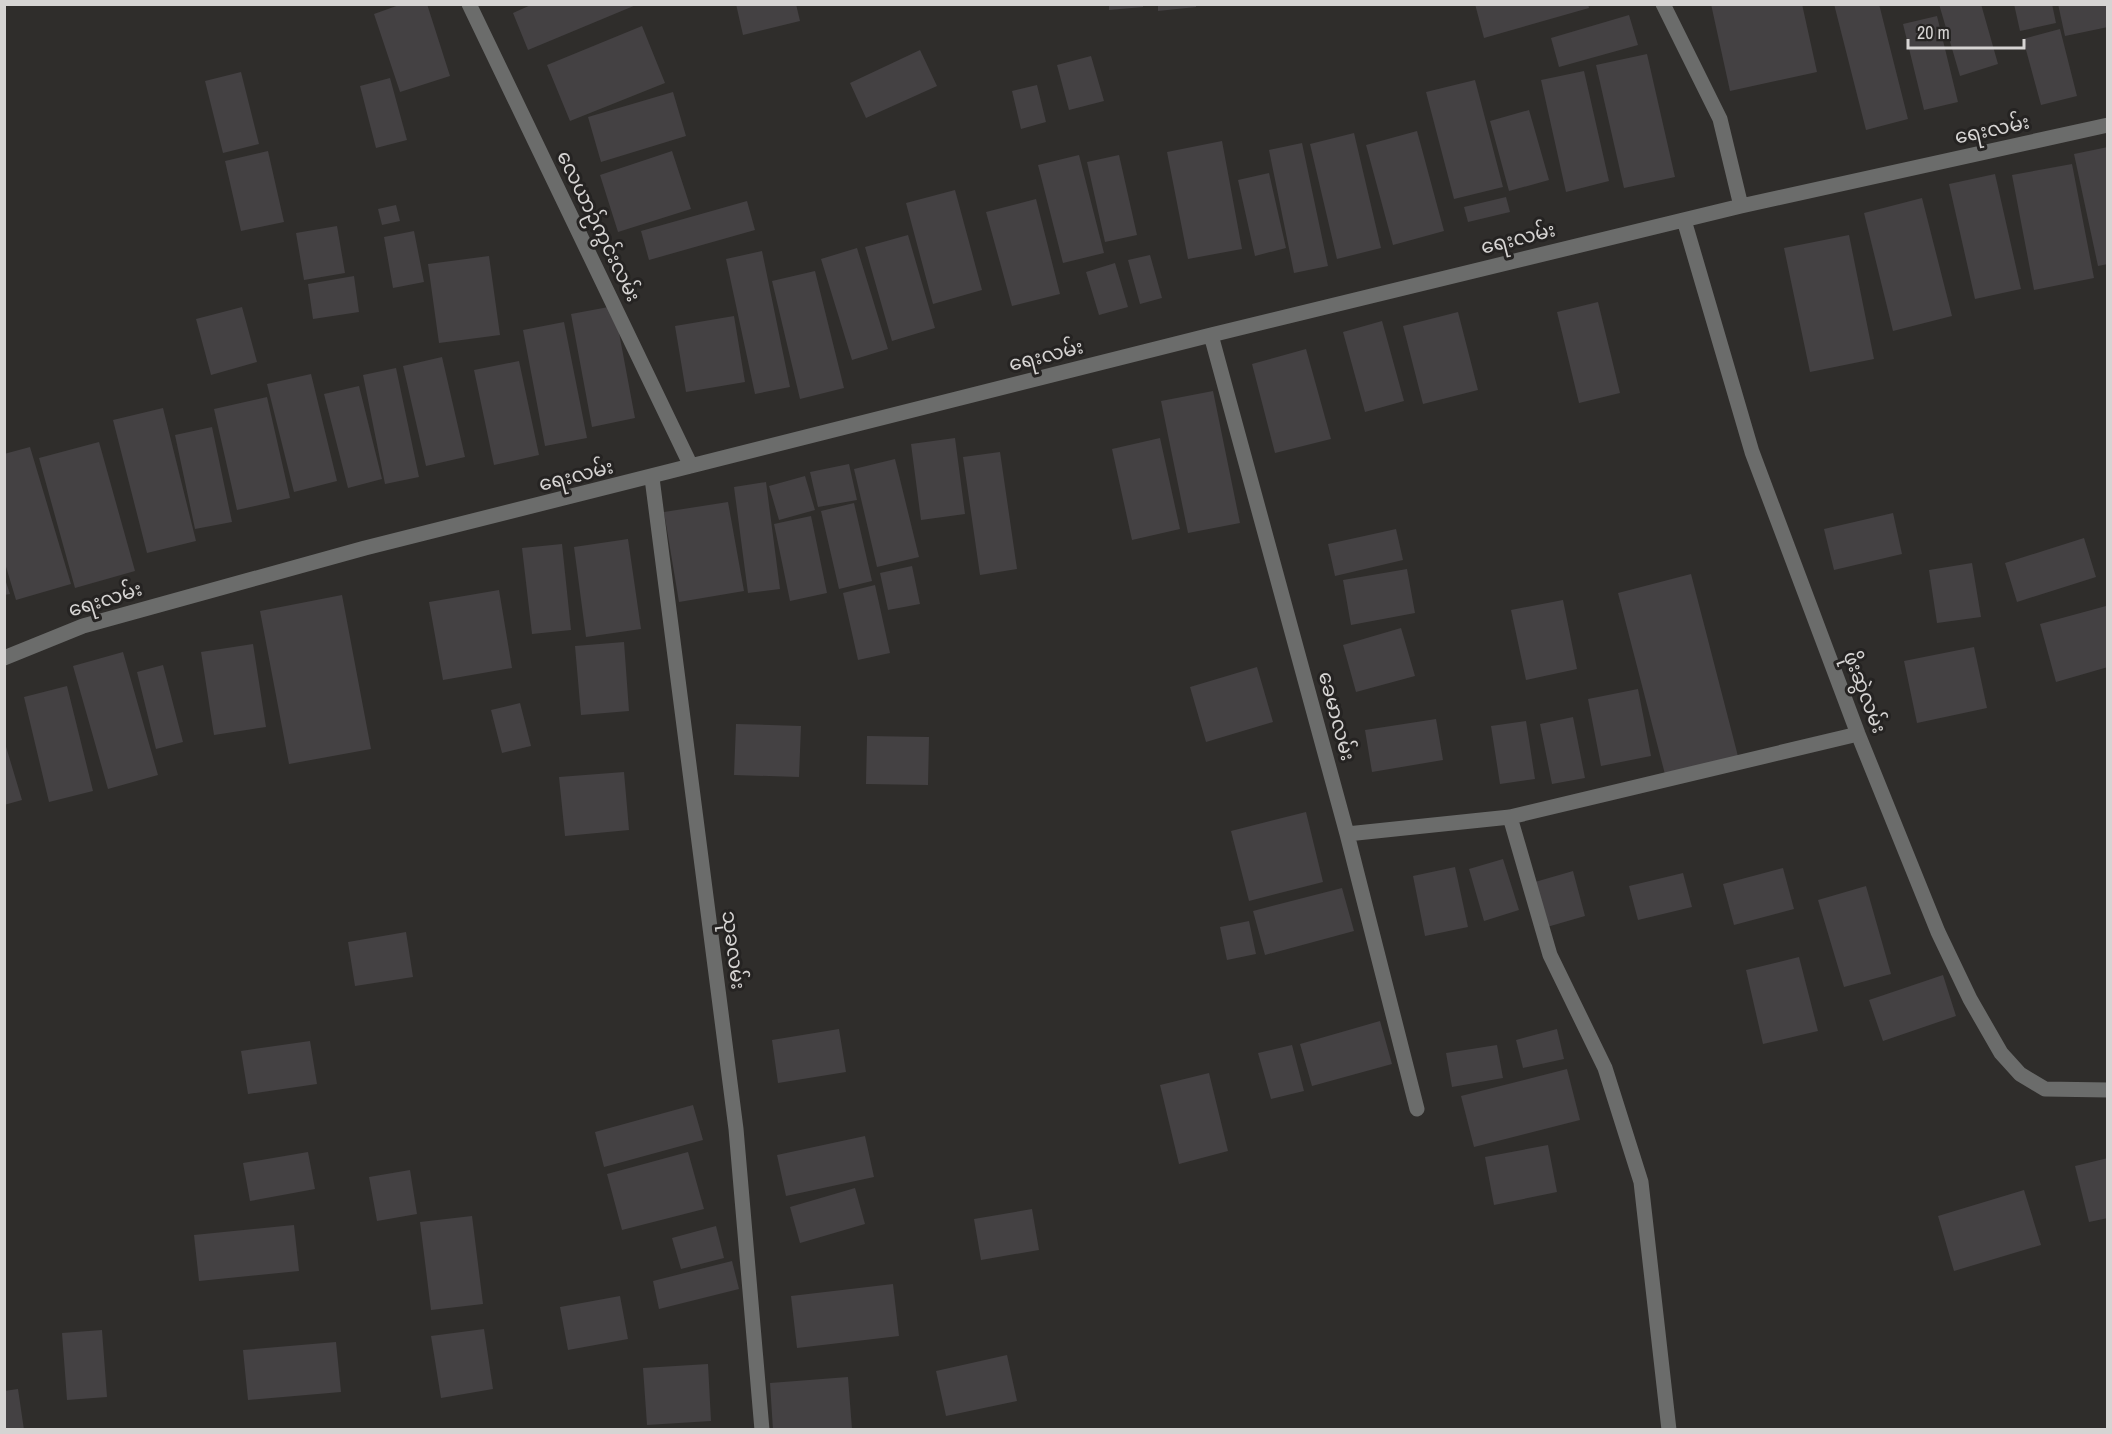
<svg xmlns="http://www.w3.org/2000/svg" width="2112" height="1434" viewBox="0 0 2112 1434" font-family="'Archivo Narrow','Noto Sans Myanmar',sans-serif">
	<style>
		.building { fill: #444143 }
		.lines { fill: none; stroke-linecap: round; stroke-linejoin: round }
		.minor { stroke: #6b6c6b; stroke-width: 15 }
		.labels { text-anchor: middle; stroke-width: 6; stroke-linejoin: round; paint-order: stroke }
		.street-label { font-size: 20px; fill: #d6d4d3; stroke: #252322 }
	</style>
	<rect width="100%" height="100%" fill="#2f2d2b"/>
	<path class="building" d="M 402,4 L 427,4 L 450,76 L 400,92 L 374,14 Z
		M 533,4 L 636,4 L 636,5 L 528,50 L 513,13 Z
		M 736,4 L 796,4 L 800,21 L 743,35 Z
		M 1109,4 L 1143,4 L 1143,7 L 1109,10 Z
		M 1158,4 L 1196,4 L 1196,7 L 1158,11 Z
		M 1475,4 L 1588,4 L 1589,8 L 1484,38 Z
		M 1711,4 L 1802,4 L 1817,72 L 1730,91 Z
		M 1834,4 L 1879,4 L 1908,119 L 1866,130 Z
		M 1939,4 L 1981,4 L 1998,64 L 1960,76 Z
		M 2014,4 L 2052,4 L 2056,23 L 2020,31 Z
		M 2058,4 L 2108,4 L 2108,27 L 2065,36 Z
		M 1629,15 L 1638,45 L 1559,67 L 1551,38 Z
		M 1937,16 L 1958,102 L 1924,110 L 1903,24 Z
		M 642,26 L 665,83 L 570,121 L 547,65 Z
		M 2060,29 L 2077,96 L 2041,105 L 2023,39 Z
		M 920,50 L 937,86 L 866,118 L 850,83 Z
		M 1647,54 L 1675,177 L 1624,188 L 1596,65 Z
		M 1091,56 L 1104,101 L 1069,110 L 1057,65 Z
		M 1584,71 L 1609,181 L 1566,192 L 1541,80 Z
		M 241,72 L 259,144 L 223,153 L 205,81 Z
		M 390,78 L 407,140 L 376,148 L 360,86 Z
		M 1475,80 L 1503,187 L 1454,199 L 1426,92 Z
		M 1037,85 L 1046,122 L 1021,129 L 1012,91 Z
		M 673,92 L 686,136 L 601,162 L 588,117 Z
		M 1529,110 L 1549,180 L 1509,191 L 1490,121 Z
		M 1417,131 L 1444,231 L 1393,245 L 1366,145 Z
		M 1354,133 L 1381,248 L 1337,259 L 1310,144 Z
		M 1222,141 L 1242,249 L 1188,259 L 1167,152 Z
		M 1302,143 L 1328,266 L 1294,273 L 1269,150 Z
		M 2108,147 L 2108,264 L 2098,266 L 2074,154 Z
		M 268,151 L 284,222 L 241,231 L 225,161 Z
		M 672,151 L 691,209 L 618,232 L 600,175 Z
		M 1079,155 L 1104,253 L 1063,263 L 1038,165 Z
		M 1119,155 L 1137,235 L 1105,242 L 1087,162 Z
		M 2072,164 L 2094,278 L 2034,290 L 2012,175 Z
		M 1269,173 L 1286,248 L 1255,256 L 1238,180 Z
		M 1995,174 L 2021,289 L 1975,299 L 1949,184 Z
		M 955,190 L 982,290 L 933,304 L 906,203 Z
		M 1506,197 L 1510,212 L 1468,222 L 1464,207 Z
		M 1922,198 L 1952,316 L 1893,331 L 1864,213 Z
		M 1036,199 L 1060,294 L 1012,306 L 986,212 Z
		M 747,201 L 755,230 L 649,260 L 641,231 Z
		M 396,205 L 400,221 L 382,225 L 378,209 Z
		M 337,226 L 345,273 L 304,280 L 296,233 Z
		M 414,231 L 424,282 L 393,288 L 384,237 Z
		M 908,235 L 935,328 L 892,341 L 865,247 Z
		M 1849,235 L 1874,359 L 1810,372 L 1784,248 Z
		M 857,248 L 888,349 L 852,360 L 821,259 Z
		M 762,251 L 790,387 L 755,394 L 726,259 Z
		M 1150,255 L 1162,298 L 1140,304 L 1128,260 Z
		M 489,256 L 500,335 L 439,343 L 428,264 Z
		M 1115,263 L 1128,307 L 1099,315 L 1086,272 Z
		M 815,271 L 844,388 L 800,399 L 772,281 Z
		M 354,276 L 359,312 L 313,319 L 308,284 Z
		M 1598,302 L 1620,393 L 1579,403 L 1557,312 Z
		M 614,306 L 635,418 L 592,427 L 571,314 Z
		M 242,307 L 257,362 L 211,375 L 196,319 Z
		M 1458,312 L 1478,390 L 1423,404 L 1403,326 Z
		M 734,316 L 745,382 L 686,392 L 675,326 Z
		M 1382,321 L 1404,401 L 1365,412 L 1343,332 Z
		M 564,322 L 587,438 L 545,446 L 523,330 Z
		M 1306,349 L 1331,439 L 1275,453 L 1252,364 Z
		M 442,357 L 465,457 L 426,466 L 403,366 Z
		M 519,361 L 539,455 L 494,465 L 474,370 Z
		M 396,368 L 419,477 L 385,484 L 363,375 Z
		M 311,374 L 337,481 L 294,492 L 267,384 Z
		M 359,386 L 382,479 L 348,488 L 324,394 Z
		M 1213,391 L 1240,523 L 1188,533 L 1161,401 Z
		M 267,397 L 290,498 L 237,510 L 214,409 Z
		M 163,408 L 196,541 L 147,553 L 113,420 Z
		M 212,427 L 232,522 L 195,529 L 175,435 Z
		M 955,438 L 965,514 L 921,520 L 911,444 Z
		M 1160,438 L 1180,529 L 1132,540 L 1112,449 Z
		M 99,442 L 135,571 L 75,588 L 39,458 Z
		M 30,447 L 71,584 L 16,600 L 4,560 L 4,454 Z
		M 1000,452 L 1017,569 L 980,575 L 963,457 Z
		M 895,459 L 919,557 L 877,567 L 854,469 Z
		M 849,464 L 857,500 L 818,507 L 810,472 Z
		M 805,476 L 815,510 L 779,520 L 769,486 Z
		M 766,482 L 780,589 L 748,593 L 734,487 Z
		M 728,502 L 744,591 L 679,602 L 664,512 Z
		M 854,503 L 872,581 L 839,589 L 821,511 Z
		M 1893,513 L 1902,554 L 1834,570 L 1824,529 Z
		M 811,516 L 827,593 L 790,601 L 774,524 Z
		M 1396,529 L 1403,560 L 1335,576 L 1328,544 Z
		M 2084,538 L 2096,577 L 2017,602 L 2005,563 Z
		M 628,539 L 641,629 L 586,637 L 574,547 Z
		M 562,544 L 571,630 L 532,634 L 522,548 Z
		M 1972,563 L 1981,617 L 1937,623 L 1929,570 Z
		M 912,566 L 920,604 L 888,610 L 880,573 Z
		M 1407,569 L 1415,613 L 1351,625 L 1343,580 Z
		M 1691,574 L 1740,764 L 1667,782 L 1618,593 Z
		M 4,576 L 10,594 L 4,595 Z
		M 875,585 L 890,653 L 858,660 L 843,593 Z
		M 499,590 L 512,668 L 443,680 L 429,602 Z
		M 342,595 L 371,749 L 289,764 L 260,611 Z
		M 1563,600 L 1577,669 L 1526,680 L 1511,610 Z
		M 2106,606 L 2108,667 L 2056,682 L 2040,624 Z
		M 1401,628 L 1415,676 L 1356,692 L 1343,645 Z
		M 624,642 L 629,711 L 581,715 L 575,646 Z
		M 253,644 L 266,727 L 214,735 L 201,652 Z
		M 1974,647 L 1987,708 L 1917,723 L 1904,661 Z
		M 123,652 L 158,775 L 108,789 L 73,666 Z
		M 163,665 L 183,742 L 156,749 L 137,672 Z
		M 1257,667 L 1273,722 L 1206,742 L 1190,687 Z
		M 67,686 L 93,791 L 49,802 L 24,697 Z
		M 1638,689 L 1651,756 L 1601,766 L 1588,699 Z
		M 520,703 L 531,746 L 502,753 L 491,710 Z
		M 1573,717 L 1585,778 L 1552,784 L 1540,724 Z
		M 1436,719 L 1443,760 L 1372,772 L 1365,730 Z
		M 1526,721 L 1535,779 L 1500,784 L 1491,726 Z
		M 736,724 L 801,726 L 799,777 L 734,775 Z
		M 867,736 L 929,737 L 928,785 L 866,784 Z
		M 4,740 L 22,800 L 4,805 Z
		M 624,772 L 629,830 L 565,836 L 559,777 Z
		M 1306,812 L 1323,882 L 1249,901 L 1231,831 Z
		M 1503,859 L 1519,910 L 1484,921 L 1469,869 Z
		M 1455,867 L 1468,927 L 1425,936 L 1413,876 Z
		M 1783,868 L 1794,909 L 1734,925 L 1723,884 Z
		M 1573,871 L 1585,916 L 1547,927 L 1535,882 Z
		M 1683,873 L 1692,907 L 1638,920 L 1629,886 Z
		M 1866,886 L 1891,974 L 1844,987 L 1818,900 Z
		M 1342,888 L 1354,931 L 1265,955 L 1253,911 Z
		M 1249,921 L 1256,954 L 1227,960 L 1220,927 Z
		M 406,932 L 413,977 L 355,986 L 348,942 Z
		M 1799,957 L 1818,1031 L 1763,1044 L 1746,970 Z
		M 1943,975 L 1956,1016 L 1883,1041 L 1869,1000 Z
		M 1380,1021 L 1392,1064 L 1312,1086 L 1300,1044 Z
		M 839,1029 L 846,1072 L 778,1083 L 772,1040 Z
		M 1557,1029 L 1564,1059 L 1523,1068 L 1516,1040 Z
		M 310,1041 L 317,1084 L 248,1094 L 241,1051 Z
		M 1292,1045 L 1304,1091 L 1271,1099 L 1258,1053 Z
		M 1497,1045 L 1503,1078 L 1452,1087 L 1446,1053 Z
		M 1567,1069 L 1580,1120 L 1474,1147 L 1461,1096 Z
		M 1209,1073 L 1228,1151 L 1179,1164 L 1160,1085 Z
		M 693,1105 L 703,1140 L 604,1167 L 595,1132 Z
		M 865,1136 L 874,1177 L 786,1196 L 777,1155 Z
		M 1548,1145 L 1557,1192 L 1494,1205 L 1485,1157 Z
		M 308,1152 L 315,1189 L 250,1201 L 243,1163 Z
		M 688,1152 L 704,1209 L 622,1230 L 607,1174 Z
		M 2108,1158 L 2108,1218 L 2089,1222 L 2075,1166 Z
		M 410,1170 L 417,1214 L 377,1221 L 369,1177 Z
		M 855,1188 L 865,1224 L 800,1243 L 790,1207 Z
		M 2024,1190 L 2041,1245 L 1954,1271 L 1938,1216 Z
		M 1032,1209 L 1039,1250 L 981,1260 L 974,1219 Z
		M 472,1216 L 483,1304 L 431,1310 L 420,1222 Z
		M 294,1225 L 299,1271 L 199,1281 L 194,1235 Z
		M 716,1226 L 724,1258 L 681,1269 L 672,1238 Z
		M 732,1261 L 739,1289 L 659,1309 L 653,1281 Z
		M 893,1284 L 899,1336 L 797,1348 L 791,1296 Z
		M 620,1296 L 628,1339 L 568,1350 L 560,1307 Z
		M 484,1329 L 493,1389 L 441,1398 L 431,1336 Z
		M 102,1330 L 107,1397 L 67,1400 L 62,1333 Z
		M 336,1342 L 341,1392 L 248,1400 L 243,1350 Z
		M 1007,1355 L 1017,1401 L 946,1416 L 936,1371 Z
		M 708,1364 L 711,1421 L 647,1425 L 643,1368 Z
		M 848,1377 L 852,1429 L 773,1430 L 770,1383 Z
		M 18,1389 L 24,1430 L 4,1430 L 4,1391 Z"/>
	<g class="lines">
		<path class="minor" d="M 469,4 L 691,466
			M 1663,4 L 1720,119 L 1741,206
			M 1684,220 L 1752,452 L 1858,734 L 1938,932 L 1970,999 L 2001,1053 L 2020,1074 L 2045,1089 L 2108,1090
			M 1211,335 L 1347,834 L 1417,1109
			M 652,478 L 736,1129 L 762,1430
			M 4,658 L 83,626 L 365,548 L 1211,335 L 1741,206 L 2108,125
			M 1510,817 L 1550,955 L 1605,1068 L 1641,1182 L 1669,1430
			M 1347,834 L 1510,817 L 1858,734"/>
	</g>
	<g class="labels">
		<g class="street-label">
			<text transform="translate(1992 129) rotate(-12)" y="7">ရေးလမ်း</text>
			<text transform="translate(599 226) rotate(64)" y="7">လေယာဉ်ကွင်းလမ်း</text>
			<text transform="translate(1518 238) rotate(-14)" y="7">ရေးလမ်း</text>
			<text transform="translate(1046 355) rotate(-14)" y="7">ရေးလမ်း</text>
			<text transform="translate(576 475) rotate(-14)" y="7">ရေးလမ်း</text>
			<text transform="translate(105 599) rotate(-17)" y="7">ရေးလမ်း</text>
			<text transform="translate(1865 692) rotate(69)" y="7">ဖိုးဆွဲလမ်း</text>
			<text transform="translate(1337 716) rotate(75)" y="7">ခေမာလမ်း</text>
			<text transform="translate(734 950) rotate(83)" y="7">သုခလမ်း</text>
		</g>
	</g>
	<rect width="2112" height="1434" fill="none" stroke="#d6d4d3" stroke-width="12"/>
	<path d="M1908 39v9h116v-9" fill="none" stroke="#d6d4d3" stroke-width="3"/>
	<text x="1917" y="39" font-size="18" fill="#d6d4d3" stroke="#252322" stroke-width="4.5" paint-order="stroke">20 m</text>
</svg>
